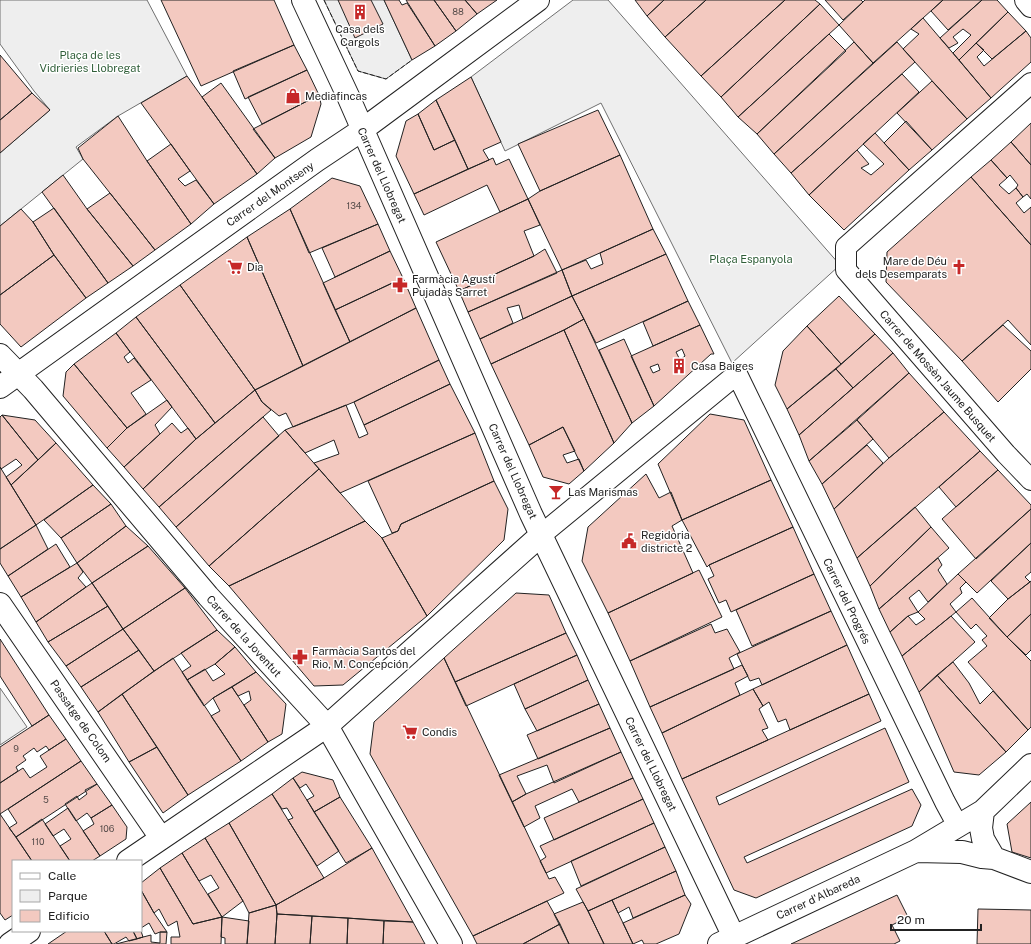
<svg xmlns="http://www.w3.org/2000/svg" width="1031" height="944" viewBox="0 0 1031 944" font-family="'Public Sans',sans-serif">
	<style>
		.green { fill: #eee; stroke: #6f6f6f }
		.building { fill: #f3c9c0; stroke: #222; fill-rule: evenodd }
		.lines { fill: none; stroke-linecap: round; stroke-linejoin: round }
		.pedestrian-casing { stroke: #222; stroke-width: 22 }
		.minor-casing { stroke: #222; stroke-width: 24 }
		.pedestrian { stroke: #fff; stroke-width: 20 }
		.minor { stroke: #fff; stroke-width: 22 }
		.fence { stroke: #222; stroke-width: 1; stroke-dasharray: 5 2; stroke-linecap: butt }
		.labels { text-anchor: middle; stroke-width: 3; stroke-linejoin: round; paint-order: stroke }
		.number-label { font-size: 9px; fill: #564c4a }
		.poi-label { font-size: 11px; fill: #222; stroke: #fff; text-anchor: start }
		.park-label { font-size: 11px; fill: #2f5e38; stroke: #fff }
		.street-label { font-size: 11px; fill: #222; stroke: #fff }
	</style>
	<rect width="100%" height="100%" fill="#fff"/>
	<path class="green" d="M 0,0 L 147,0 L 187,76 L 118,116 L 76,147 L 83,159 L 0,226 L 0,153 L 50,110 L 34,91 L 0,44 Z
		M 324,0 L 384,0 L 412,60 L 386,79 L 358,71 Z
		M 573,0 L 608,0 L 840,265 L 732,363 L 601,103 L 505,151 L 471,77 Z
		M 0,688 L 27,727 L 0,745 Z"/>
	<path class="building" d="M 161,0 L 274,0 L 294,45 L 201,86 Z
		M 338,0 L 371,0 L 383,24 L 355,38 Z
		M 384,0 L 399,0 L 402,5 L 407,3 L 435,46 L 412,60 Z
		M 406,0 L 434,0 L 456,31 L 435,46 Z
		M 434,0 L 465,0 L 477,14 L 456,31 Z
		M 465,0 L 497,0 L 477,14 Z
		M 635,0 L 664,0 L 647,16 Z
		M 664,0 L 706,0 L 665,37 L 647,16 Z
		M 706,0 L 785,0 L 701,76 L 665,37 Z
		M 785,0 L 815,0 L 820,4 L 721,97 L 701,76 Z
		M 825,0 L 861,0 L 863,2 L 843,20 Z
		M 865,0 L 943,0 L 873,63 L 839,25 Z
		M 943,0 L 982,0 L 948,30 L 931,11 Z
		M 982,0 L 997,0 L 1008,12 L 959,60 L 953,53 L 971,35 L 963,29 L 953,37 L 958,43 L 949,48 L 940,38 Z
		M 820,4 L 839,25 L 738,117 L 721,97 Z
		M 1008,12 L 1026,31 L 992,59 L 976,43 Z
		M 923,18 L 991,98 L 967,119 L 903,49 L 919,34 L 911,29 Z
		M 1026,31 L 1031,38 L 1031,62 L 991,98 L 959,60 L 976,43 L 984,50 L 977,57 L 984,66 Z
		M 829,34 L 846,51 L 757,134 L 738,117 Z
		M 854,42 L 873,63 L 774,154 L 757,134 Z
		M 897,42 L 915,62 L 791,173 L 774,154 Z
		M 294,45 L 307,70 L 245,99 L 233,71 Z
		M 0,55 L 32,93 L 0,120 Z
		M 307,70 L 319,95 L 262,124 L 248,97 Z
		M 902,74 L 919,92 L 809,195 L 791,173 Z
		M 187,76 L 257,174 L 214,204 L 141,103 Z
		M 471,77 L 501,142 L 483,150 L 489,160 L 468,169 L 436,100 Z
		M 932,81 L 967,119 L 932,150 L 897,113 Z
		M 221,83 L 275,158 L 257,174 L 202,97 Z
		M 32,93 L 50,110 L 0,153 L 0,120 Z
		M 319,95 L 321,104 L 311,137 L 275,158 L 253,129 Z
		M 436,100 L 455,140 L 434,150 L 418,114 Z
		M 598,110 L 620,155 L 540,191 L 518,144 Z
		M 418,114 L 434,150 L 455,140 L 468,169 L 414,194 L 396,156 L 406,121 Z
		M 118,116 L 147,161 L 191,224 L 155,250 L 83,159 L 78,148 Z
		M 906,121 L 932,150 L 909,170 L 884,143 Z
		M 1031,123 L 1031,165 L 1011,142 Z
		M 875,133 L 909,170 L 844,230 L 809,195 L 857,150 L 869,164 L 861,168 L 871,175 L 884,164 L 863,144 Z
		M 1011,142 L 1031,165 L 1031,199 L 1027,194 L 1023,197 L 1016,188 L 1018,185 L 1010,175 L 1007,178 L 991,160 Z
		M 171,144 L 190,171 L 178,179 L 185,186 L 196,180 L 214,204 L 191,224 L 147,161 Z
		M 620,155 L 653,229 L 562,270 L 528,199 L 540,191 Z
		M 493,158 L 496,165 L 509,159 L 528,199 L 500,212 L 487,185 L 424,215 L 414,194 Z
		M 991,160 L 1007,178 L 999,185 L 1009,194 L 1016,188 L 1023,197 L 1016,203 L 1024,213 L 1031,207 L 1031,245 L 971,177 Z
		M 63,175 L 87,209 L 133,266 L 108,283 L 42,192 Z
		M 971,177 L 1031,245 L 1031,345 L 1008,320 L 962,361 L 886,282 L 887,252 Z
		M 332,178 L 360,186 L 378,224 L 309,253 L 290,209 Z
		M 110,193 L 155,250 L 133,266 L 87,209 Z
		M 528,199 L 540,225 L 524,231 L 534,256 L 459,291 L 436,242 Z
		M 54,208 L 108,283 L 86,298 L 54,255 L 33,222 Z
		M 21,209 L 33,222 L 54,255 L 0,295 L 0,226 Z
		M 290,209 L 350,342 L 303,366 L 247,237 Z
		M 378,224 L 390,251 L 335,277 L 322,248 Z
		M 653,229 L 666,254 L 572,296 L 562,270 L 586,260 L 591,269 L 603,264 L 600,253 Z
		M 247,237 L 303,366 L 255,390 L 180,285 Z
		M 545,249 L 557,273 L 468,312 L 459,291 L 534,256 Z
		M 390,251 L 403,278 L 335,310 L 323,283 Z
		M 666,254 L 688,301 L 596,343 L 572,296 Z
		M 54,255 L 86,298 L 21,347 L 0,324 L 0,295 Z
		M 562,270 L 572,296 L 523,319 L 519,305 L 507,308 L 513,323 L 480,339 L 468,312 Z
		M 403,278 L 416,308 L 350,342 L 335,310 Z
		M 180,285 L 255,390 L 215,423 L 136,317 Z
		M 572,296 L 584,319 L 564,330 L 491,364 L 480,339 Z
		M 839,296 L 875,334 L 841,364 L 807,326 Z
		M 688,301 L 700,325 L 653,346 L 643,322 Z
		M 416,308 L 439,360 L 354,402 L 293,427 L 286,413 L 279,416 L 262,402 L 255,390 Z
		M 136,317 L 215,423 L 196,439 L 116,333 Z
		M 584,319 L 632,423 L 614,443 L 564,330 Z
		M 700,325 L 714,354 L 711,354 L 654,406 L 631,356 ZM 682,349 L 685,356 L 680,360 L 676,352 ZM 658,364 L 660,370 L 653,373 L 650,367 Z
		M 1003,325 L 1031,351 L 1031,369 L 998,402 L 962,361 Z
		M 807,326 L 841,364 L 787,409 L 775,385 L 783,351 Z
		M 564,330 L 614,443 L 584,471 L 563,427 L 529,445 L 491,364 Z
		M 116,333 L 130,352 L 124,357 L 128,363 L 134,358 L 151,380 L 131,393 L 146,414 L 127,428 L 74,364 Z
		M 875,334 L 893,353 L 853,388 L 836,369 Z
		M 624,339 L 654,406 L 632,423 L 599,350 Z
		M 893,353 L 909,373 L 809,461 L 799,435 Z
		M 439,360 L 450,384 L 364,425 L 354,402 Z
		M 74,364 L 127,428 L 107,448 L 63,396 L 66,372 Z
		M 836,369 L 853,388 L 799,435 L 787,409 Z
		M 909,373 L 944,412 L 889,458 L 857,420 Z
		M 450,384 L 475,433 L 340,493 L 314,463 L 339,454 L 334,440 L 305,453 L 285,430 L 346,405 L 359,438 L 368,434 L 364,425 Z
		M 255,390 L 262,402 L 271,410 L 159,507 L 143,489 L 196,439 Z
		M 167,400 L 172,407 L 155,425 L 160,434 L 124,467 L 107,448 L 127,428 Z
		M 944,412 L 980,451 L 857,558 L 834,509 L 889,458 Z
		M 710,414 L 744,420 L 771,480 L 682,520 L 658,464 Z
		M 2,415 L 38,460 L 11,485 L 6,477 L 22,465 L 16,459 L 1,469 L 0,467 L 0,417 Z
		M 2,415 L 35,420 L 56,443 L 38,460 Z
		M 263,417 L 279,436 L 176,527 L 159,507 Z
		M 857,420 L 873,439 L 822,484 L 809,461 Z
		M 172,423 L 181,433 L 188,428 L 196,439 L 143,489 L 124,467 Z
		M 563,427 L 575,451 L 563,455 L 567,463 L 579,459 L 584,471 L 569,484 L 543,477 L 529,445 Z
		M 285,430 L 319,469 L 209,566 L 176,527 Z
		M 475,433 L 494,481 L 401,524 L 398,531 L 392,533 L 368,481 Z
		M 56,443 L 93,485 L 36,525 L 11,485 Z
		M 867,445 L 883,463 L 834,509 L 822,484 Z
		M 980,451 L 998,470 L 956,507 L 939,487 Z
		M 0,467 L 36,525 L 0,549 Z
		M 319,469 L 365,521 L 229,586 L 209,566 Z
		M 998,470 L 1031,505 L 1031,509 L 976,559 L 942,519 Z
		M 646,474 L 659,498 L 671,492 L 682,520 L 672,526 L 693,573 L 608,613 L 582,561 L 588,527 Z
		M 771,480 L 793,527 L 709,565 L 707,567 L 682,520 Z
		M 494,481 L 508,509 L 504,540 L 427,616 L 382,538 L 398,531 L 401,524 Z
		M 93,485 L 111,504 L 61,538 L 44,520 Z
		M 111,504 L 126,526 L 77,563 L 61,538 Z
		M 915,507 L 931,527 L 870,586 L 857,558 Z
		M 1031,509 L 1031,543 L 977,593 L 958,574 Z
		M 365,521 L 382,538 L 427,616 L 343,685 L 314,686 L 229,586 Z
		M 36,525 L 48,549 L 8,576 L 0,563 L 0,549 Z
		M 126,526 L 148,546 L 92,583 L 77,563 Z
		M 793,527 L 814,574 L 731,612 L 726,600 L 719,603 L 708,579 L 714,576 L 709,565 Z
		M 931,527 L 949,548 L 879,609 L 870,586 Z
		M 1031,543 L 1031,572 L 1025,577 L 1030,582 L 1008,599 L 991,581 Z
		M 56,544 L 70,567 L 21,597 L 8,576 Z
		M 148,546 L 185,588 L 123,629 L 92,583 Z
		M 938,558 L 942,565 L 938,570 L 947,584 L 928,602 L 919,590 L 909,598 L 918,612 L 908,616 L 890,632 L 879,609 Z
		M 77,563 L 83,572 L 78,578 L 86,587 L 36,622 L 21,597 Z
		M 699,570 L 722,617 L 630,661 L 608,613 Z
		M 814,574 L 831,611 L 752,646 L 736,610 Z
		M 958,574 L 966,582 L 960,588 L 962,593 L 950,604 L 956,612 L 902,656 L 890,632 L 908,616 L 916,625 L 925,619 L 918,612 Z
		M 1031,581 L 1031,614 L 1007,637 L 989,618 L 1008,599 Z
		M 92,583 L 108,606 L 48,642 L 36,622 Z
		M 185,588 L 217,630 L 154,671 L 123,629 Z
		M 516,593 L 549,595 L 566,633 L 455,682 L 444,658 Z
		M 972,598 L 1007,637 L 1031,661 L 1031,727 L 1028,730 L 968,662 L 987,646 L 982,640 L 987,636 L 976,624 L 971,629 L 956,612 Z
		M 108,606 L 123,629 L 66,666 L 48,642 Z
		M 831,611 L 847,645 L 762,685 L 759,678 L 750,681 L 737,654 Z
		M 1031,614 L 1031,650 L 1026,655 L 1007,637 Z
		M 951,616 L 975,642 L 919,692 L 902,656 Z
		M 711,624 L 715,633 L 727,629 L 740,652 L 729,658 L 734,669 L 650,707 L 630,661 Z
		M 123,629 L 139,650 L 81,687 L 66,666 Z
		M 217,630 L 235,647 L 215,664 L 187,680 L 182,672 L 191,666 L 181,653 Z
		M 566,633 L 577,655 L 466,706 L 455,682 Z
		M 0,639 L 49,715 L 32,726 L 0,676 Z
		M 847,645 L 869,694 L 790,730 L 786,719 L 778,722 L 769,702 L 763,706 L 753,689 Z
		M 235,647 L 256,672 L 213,698 L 204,706 L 187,680 L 205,669 L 213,681 L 225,674 L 215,664 Z
		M 139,650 L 154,671 L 98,712 L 81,687 Z
		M 577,655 L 588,680 L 525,709 L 514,684 Z
		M 173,658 L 241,761 L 188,795 L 122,694 Z
		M 444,658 L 549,879 L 555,877 L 564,893 L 473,936 L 370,754 L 374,722 Z
		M 953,662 L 969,683 L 980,704 L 993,691 L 1028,730 L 1006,752 L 937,675 Z
		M 742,665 L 748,676 L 735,683 L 740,695 L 662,733 L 650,707 Z
		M 256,672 L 286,704 L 282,734 L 268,742 L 244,705 L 251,700 L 249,691 L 238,696 L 232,687 Z
		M 937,675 L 1006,752 L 979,775 L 954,772 L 919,692 Z
		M 588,680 L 599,704 L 537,731 L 525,709 Z
		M 232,687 L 268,742 L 241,761 L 211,716 L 220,711 L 213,698 Z
		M 753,689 L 763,706 L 759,709 L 768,728 L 762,730 L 768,740 L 682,779 L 662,733 Z
		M 122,694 L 157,747 L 129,762 L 98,712 Z
		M 869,694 L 881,721 L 716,797 L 719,805 L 885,728 L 909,782 L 744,857 L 747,863 L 912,789 L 921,805 L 912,826 L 756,898 L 734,890 L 682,779 Z
		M 599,704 L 610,728 L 538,759 L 527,735 Z
		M 49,715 L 66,739 L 49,750 L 46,746 L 37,752 L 34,748 L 23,756 L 26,760 L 16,767 L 18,771 L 0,783 L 0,747 Z
		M 610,728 L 621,752 L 554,783 L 547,765 L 517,776 L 526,794 L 512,802 L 499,775 Z
		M 66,739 L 81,761 L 0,814 L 0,783 L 23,768 L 30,778 L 47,767 L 40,756 Z
		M 157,747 L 188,795 L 163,813 L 129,762 Z
		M 621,752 L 633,778 L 579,802 L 572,789 L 535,806 L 540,818 L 524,827 L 512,802 L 526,794 Z
		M 81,761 L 97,784 L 16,837 L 9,828 L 17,823 L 8,809 Z
		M 302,772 L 333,780 L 340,797 L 314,812 L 307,800 L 314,796 L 306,784 L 300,788 L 293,778 Z
		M 293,778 L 339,851 L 317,866 L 288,820 L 293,818 L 287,808 L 282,809 L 272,794 Z
		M 633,778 L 643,799 L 554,840 L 544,818 Z
		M 97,784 L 112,805 L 91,818 L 87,813 L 76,821 L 65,804 L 77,796 L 79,800 L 87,794 L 85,790 Z
		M 272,794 L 324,878 L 276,905 L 229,823 Z
		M 340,797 L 372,848 L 346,863 L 314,812 Z
		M 643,799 L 654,823 L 546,873 L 540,861 L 546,857 L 540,846 Z
		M 1031,802 L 1031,858 L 1012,852 L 1007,824 Z
		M 112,805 L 127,827 L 126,839 L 100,856 L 83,831 L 94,824 L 91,818 Z
		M 68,808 L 100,856 L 92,861 L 70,861 L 60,846 L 71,839 L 64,829 L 53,836 L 45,824 Z
		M 0,814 L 32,861 L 13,861 L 13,915 L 5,920 L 0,913 Z
		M 42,819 L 70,861 L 32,861 L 16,837 Z
		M 229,823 L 276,905 L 249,913 L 243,901 L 205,838 Z
		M 654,823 L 665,847 L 581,886 L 571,861 Z
		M 205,838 L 243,901 L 222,917 L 208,894 L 219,888 L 211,875 L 199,881 L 182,853 Z
		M 665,847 L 676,871 L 588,911 L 576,889 Z
		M 372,848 L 413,922 L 277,914 L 276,905 L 324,878 Z
		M 182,853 L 199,881 L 222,917 L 193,924 L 160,868 Z
		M 160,868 L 193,924 L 222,917 L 221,944 L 171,944 L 171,937 L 180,937 L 177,921 L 168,926 L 159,909 L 154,913 L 141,890 L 141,883 Z
		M 676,871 L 685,895 L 633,918 L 629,907 L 618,913 L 612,900 Z
		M 141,890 L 154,913 L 167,932 L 160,932 L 155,934 L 149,923 L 141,928 Z
		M 685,895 L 691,904 L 679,934 L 656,944 L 644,944 L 642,940 L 633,944 L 623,923 Z
		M 897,895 L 908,917 L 892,925 L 900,941 L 894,944 L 791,944 Z
		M 612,900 L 623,923 L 633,944 L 604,944 L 588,911 Z
		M 547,901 L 560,924 L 523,944 L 477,944 L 473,936 Z
		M 583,902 L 588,911 L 604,944 L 569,944 L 554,914 Z
		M 276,905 L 277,914 L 275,944 L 247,944 L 249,913 Z
		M 978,909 L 1031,910 L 1031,944 L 977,944 Z
		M 277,914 L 312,916 L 310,944 L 275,944 Z
		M 312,916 L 348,918 L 347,944 L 310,944 Z
		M 222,917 L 249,921 L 247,944 L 225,944 L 225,938 L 221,937 Z
		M 348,918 L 384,921 L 383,944 L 347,944 Z
		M 384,921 L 413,922 L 425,944 L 383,944 Z
		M 560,924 L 569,944 L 523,944 Z
		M 67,931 L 104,931 L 112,944 L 48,944 Z
		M 104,931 L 133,931 L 137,939 L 129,941 L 126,937 L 114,944 L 112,944 Z
		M 133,931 L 141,931 L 143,937 L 137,939 Z
		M 160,932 L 167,932 L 166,944 L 116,944 L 151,935 L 151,942 L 160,943 Z"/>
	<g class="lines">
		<g class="pedestrian-casing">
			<path id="pedestrian" d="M 1031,83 L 846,247 L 846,270 L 1006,454 L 1031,480
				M 541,535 L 737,374 L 945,802 L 958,826"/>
		</g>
		<g class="minor-casing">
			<path id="minor" d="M 303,0 L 348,96 L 531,514 L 734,937
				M 1026,0 L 1031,6
				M 0,355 L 33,389 L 208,596 L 327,726 L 451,944
				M 0,387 L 317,160 L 362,130 L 538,0
				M 0,604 L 161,838
				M 983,811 L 981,828 L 983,839 L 994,858
				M 916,851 L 962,852 L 982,857 L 994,858 L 1031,872
				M 128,861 L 327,726 L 541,535
				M 10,944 L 29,931
				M 719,944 L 916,851 L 983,811 L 1031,765"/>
		</g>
		<use href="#pedestrian" class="pedestrian"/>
		<use href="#minor" class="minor"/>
		<path class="fence" d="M 324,0 L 358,71 L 386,79 L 412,60"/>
	</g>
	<defs>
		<g id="building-bare" transform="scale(1.2)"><path d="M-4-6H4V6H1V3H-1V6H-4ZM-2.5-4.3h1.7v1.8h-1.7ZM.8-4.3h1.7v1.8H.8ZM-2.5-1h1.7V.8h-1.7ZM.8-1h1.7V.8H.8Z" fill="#c62828" stroke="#fff" stroke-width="2.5" paint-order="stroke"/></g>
		<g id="shop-bare" transform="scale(1.2)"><path d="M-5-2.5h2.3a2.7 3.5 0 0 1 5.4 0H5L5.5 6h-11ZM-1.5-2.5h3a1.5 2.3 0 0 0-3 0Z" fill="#c62828" stroke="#fff" stroke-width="2.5" paint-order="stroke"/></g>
		<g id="supermarket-bare" transform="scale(1.2)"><path d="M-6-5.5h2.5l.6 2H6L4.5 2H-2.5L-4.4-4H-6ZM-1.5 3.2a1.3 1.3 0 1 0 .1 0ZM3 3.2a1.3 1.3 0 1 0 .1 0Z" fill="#c62828" stroke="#fff" stroke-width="2.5" paint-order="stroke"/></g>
		<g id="church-bare" transform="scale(1.2)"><path d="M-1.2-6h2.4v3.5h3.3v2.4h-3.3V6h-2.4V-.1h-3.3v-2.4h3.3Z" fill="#c62828" stroke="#fff" stroke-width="2.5" paint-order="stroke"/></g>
		<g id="pharmacy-bare" transform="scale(1.2)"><path d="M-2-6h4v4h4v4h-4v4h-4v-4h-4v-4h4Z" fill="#c62828" stroke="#fff" stroke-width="2.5" paint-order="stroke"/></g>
		<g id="bar-bare" transform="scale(1.2)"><path d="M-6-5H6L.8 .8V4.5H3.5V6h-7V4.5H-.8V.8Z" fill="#c62828" stroke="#fff" stroke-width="2.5" paint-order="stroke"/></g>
		<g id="civic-bare" transform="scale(1.2)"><path d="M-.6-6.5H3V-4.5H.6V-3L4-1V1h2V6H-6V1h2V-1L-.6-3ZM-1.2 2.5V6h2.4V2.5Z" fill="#c62828" stroke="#fff" stroke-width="2.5" paint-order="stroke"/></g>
	</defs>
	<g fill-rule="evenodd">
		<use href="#building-bare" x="360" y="12"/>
		<use href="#shop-bare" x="293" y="96"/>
		<use href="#supermarket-bare" x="235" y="267"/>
		<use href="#church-bare" x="959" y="267"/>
		<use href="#pharmacy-bare" x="400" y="285"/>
		<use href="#building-bare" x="679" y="366"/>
		<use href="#bar-bare" x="556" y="492"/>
		<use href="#civic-bare" x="629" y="541"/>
		<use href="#pharmacy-bare" x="300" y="657"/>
		<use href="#supermarket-bare" x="410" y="732"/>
	</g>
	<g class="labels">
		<g class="number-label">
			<text x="458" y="15">88</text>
			<text x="354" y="209">134</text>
			<text x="16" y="752">9</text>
			<text x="46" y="803">5</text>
			<text x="107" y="832">106</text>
			<text x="38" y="845">110</text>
		</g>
		<g class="poi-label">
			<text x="360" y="33" text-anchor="middle">Casa dels<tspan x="360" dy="13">Cargols</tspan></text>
			<text x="305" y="100">Mediafincas</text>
			<text x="947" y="265" text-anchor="end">Mare de Déu<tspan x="947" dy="13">dels Desemparats</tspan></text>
			<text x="247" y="271">Dia</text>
			<text x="412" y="283">Farmàcia Agustí<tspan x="412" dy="13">Pujadas Sarret</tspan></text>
			<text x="691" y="370">Casa Baiges</text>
			<text x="568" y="496">Las Marismas</text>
			<text x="641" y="539">Regidoria<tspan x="641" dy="13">districte 2</tspan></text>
			<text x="312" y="655">Farmàcia Santos del<tspan x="312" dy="13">Rio, M. Concepción</tspan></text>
			<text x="422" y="736">Condis</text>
		</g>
		<g class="park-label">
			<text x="90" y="59">Plaça de les<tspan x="90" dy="13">Vidrieries Llobregat</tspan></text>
			<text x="751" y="263">Plaça Espanyola</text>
		</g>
		<g class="street-label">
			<text transform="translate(382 175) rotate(66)" y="4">Carrer del Llobregat</text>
			<text transform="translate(270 194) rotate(-35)" y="4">Carrer del Montseny</text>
			<text transform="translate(938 376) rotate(49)" y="4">Carrer de Mossèn Jaume Busquet</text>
			<text transform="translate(513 471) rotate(66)" y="4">Carrer del Llobregat</text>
			<text transform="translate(847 601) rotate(64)" y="4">Carrer del Progrés</text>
			<text transform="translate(244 636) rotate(48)" y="4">Carrer de la Joventut</text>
			<text transform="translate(81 721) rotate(55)" y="4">Passatge de Colom</text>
			<text transform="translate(651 764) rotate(64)" y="4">Carrer del Llobregat</text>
			<text transform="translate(818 897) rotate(-25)" y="4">Carrer d'Albareda</text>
		</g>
	</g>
	<rect x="12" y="860" width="130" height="72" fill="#ffffff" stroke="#a7a7a7"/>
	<rect x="20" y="873" width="20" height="6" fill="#ffffff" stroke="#a7a7a7"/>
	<text x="48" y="880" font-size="12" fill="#222222">Calle</text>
	<rect x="20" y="890" width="20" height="12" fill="#eeeeee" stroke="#a7a7a7"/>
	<text x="48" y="900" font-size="12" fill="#222222">Parque</text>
	<rect x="20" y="910" width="20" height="12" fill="#f3c9c0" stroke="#a7a7a7"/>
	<text x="48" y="920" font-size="12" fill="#222222">Edificio</text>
	<path d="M891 924v6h90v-6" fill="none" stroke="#222222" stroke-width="2"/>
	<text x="897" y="924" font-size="12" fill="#222222" stroke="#ffffff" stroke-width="3" paint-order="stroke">20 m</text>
</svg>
